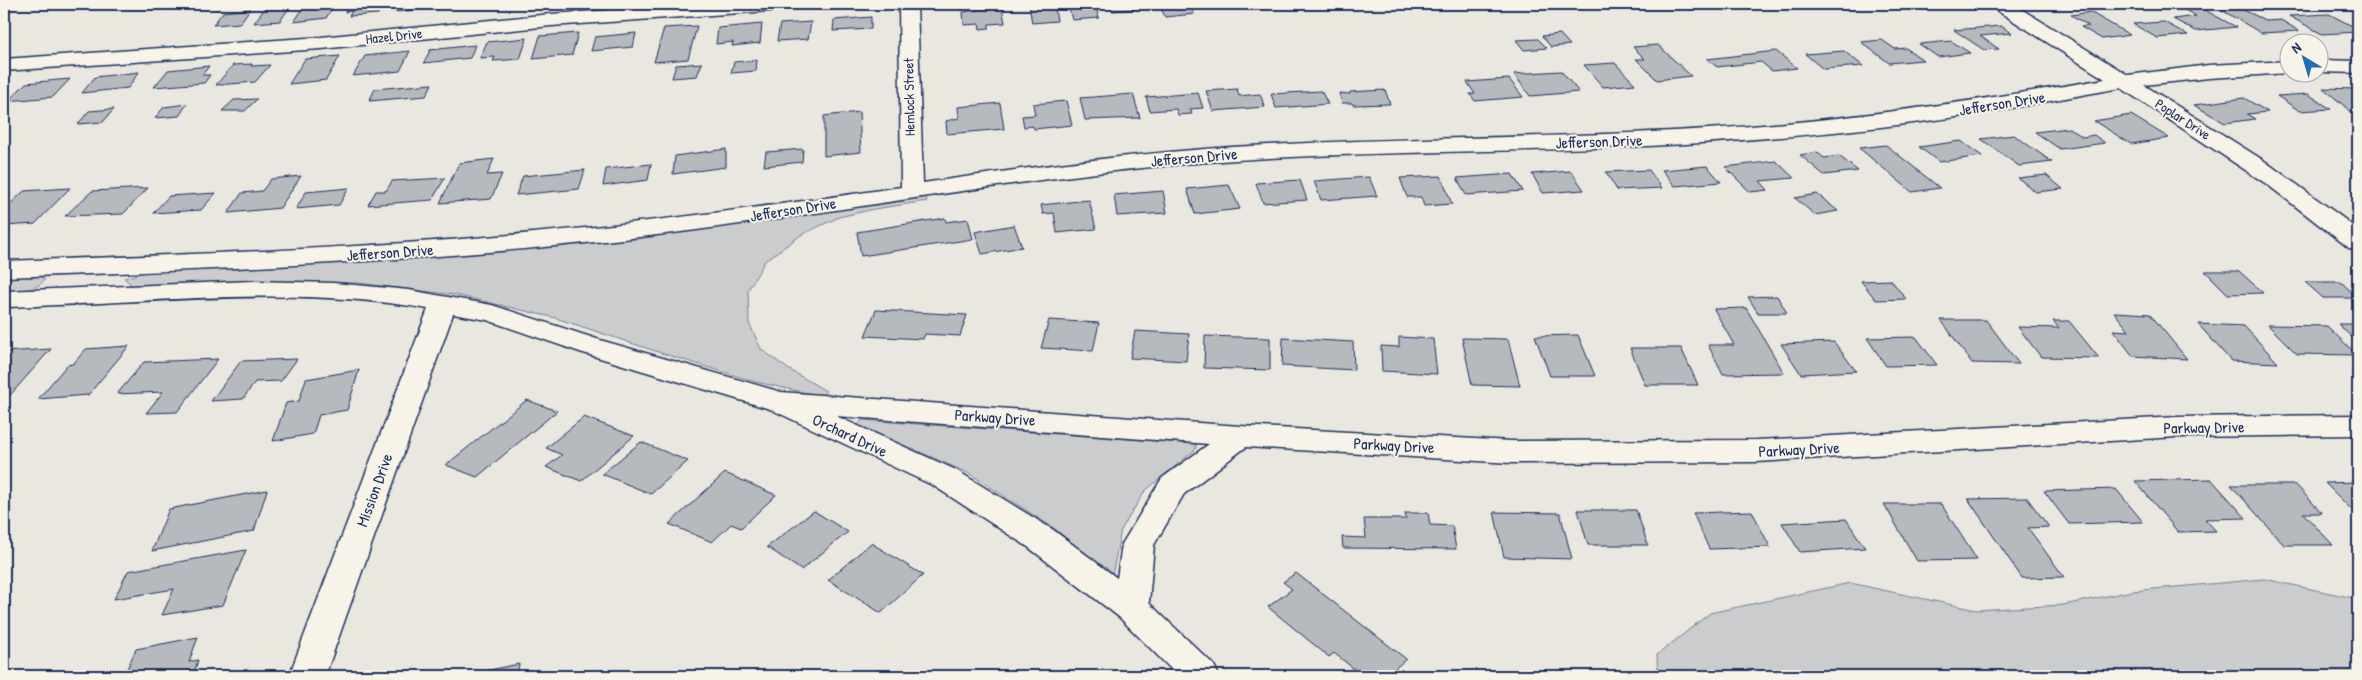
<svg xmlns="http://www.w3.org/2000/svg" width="2362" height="680" viewBox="0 0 2362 680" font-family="'Patrick Hand',sans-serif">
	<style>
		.green { fill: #cbcccd; stroke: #737e96 }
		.building { fill: #b6babf; stroke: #1b2f5e }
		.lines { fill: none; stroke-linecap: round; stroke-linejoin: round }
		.minor-casing { stroke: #1b2f5e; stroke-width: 3 }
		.minor { fill: #f7f3e8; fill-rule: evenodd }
		.labels { text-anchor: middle; stroke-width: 4; stroke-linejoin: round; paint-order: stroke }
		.far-street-label { font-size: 14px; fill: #1b2f5e; stroke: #f7f3e8 }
		.street-label { font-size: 16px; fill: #1b2f5e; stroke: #f7f3e8 }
	</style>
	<rect width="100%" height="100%" fill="#eae7e0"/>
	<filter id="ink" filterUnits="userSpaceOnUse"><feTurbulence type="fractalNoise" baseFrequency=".02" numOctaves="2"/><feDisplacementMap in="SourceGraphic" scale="10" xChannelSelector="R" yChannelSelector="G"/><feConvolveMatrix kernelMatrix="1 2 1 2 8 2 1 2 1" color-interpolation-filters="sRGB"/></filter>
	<g filter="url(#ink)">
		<path class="green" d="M 925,195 L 927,201 L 874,209 L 839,217 L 801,235 L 765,261 L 748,290 L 749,323 L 761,349 L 788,369 L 826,391 L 821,396 L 756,382 L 661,353 L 556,318 L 456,295 L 358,283 L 270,282 L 133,286 L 124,278 L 145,272 L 414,258 L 539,247 Z
			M 37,275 L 45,279 C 36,292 18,291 4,291 L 4,276 Z
			M 862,420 L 1196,444 L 1196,449 L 1145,491 L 1121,530 L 1112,576 L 1055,529 L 970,474 L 858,425 Z
			M 2264,579 L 2358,599 L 2358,676 L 1658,676 L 1657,655 L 1710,613 L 1850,583 L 1976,610 L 2063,605 L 2132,591 Z"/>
		<path class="building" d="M 268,4 L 292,4 L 280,21 L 254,23 Z
			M 306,4 L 335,4 L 326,18 L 294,22 Z
			M 350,4 L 384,4 L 378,14 L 349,16 L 352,11 L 345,12 Z
			M 399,4 L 428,4 L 426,9 L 395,12 Z
			M 1054,4 L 1057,21 L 1032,23 L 1029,5 Z
			M 1068,4 L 1095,4 L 1099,18 L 1072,20 Z
			M 1108,4 L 1138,4 L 1140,9 L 1112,11 Z
			M 1159,4 L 1190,4 L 1194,14 L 1165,17 Z
			M 1199,4 L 1236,4 L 1237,5 L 1201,8 Z
			M 2211,4 L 2231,4 L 2267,21 L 2281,20 L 2299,31 L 2261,33 Z
			M 1002,7 L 1005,23 L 989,24 L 989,28 L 980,29 L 979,24 L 964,25 L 963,12 Z
			M 2199,7 L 2236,27 L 2196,31 L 2173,19 L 2196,16 L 2183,9 Z
			M 250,9 L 240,23 L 213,25 L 223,12 Z
			M 2090,12 L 2130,35 L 2102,39 L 2081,27 L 2089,26 L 2071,15 Z
			M 2329,14 L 2358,29 L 2358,32 L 2322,34 L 2289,16 Z
			M 871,17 L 871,29 L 833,31 L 834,20 Z
			M 811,22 L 808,39 L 777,41 L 780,24 Z
			M 2164,22 L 2188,35 L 2157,38 L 2133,24 Z
			M 762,24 L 760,43 L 732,46 L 733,42 L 716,44 L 718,28 Z
			M 697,26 L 688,59 L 654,62 L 664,28 Z
			M 2001,26 L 2012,33 L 1980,36 L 1999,49 L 1984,50 L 1954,30 Z
			M 578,33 L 572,55 L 533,59 L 540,36 Z
			M 636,33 L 633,47 L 591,51 L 595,37 Z
			M 1560,34 L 1570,45 L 1551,47 L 1542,36 Z
			M 527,38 L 520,59 L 493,61 L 495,57 L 480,58 L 487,42 Z
			M 1538,39 L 1547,48 L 1524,50 L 1516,40 Z
			M 1882,40 L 1895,49 L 1906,48 L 1923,60 L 1889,63 L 1861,42 Z
			M 1951,41 L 1970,53 L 1938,57 L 1919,44 Z
			M 475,45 L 470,58 L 424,63 L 430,50 Z
			M 1658,45 L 1691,76 L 1657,80 L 1636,59 L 1645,59 L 1633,47 Z
			M 410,51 L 400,71 L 353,76 L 365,56 Z
			M 1776,51 L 1797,68 L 1772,71 L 1761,62 L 1717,67 L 1707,59 Z
			M 1844,51 L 1863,66 L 1823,69 L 1805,54 Z
			M 340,56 L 326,80 L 289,84 L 305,59 Z
			M 757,60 L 756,71 L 731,73 L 734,62 Z
			M 702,63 L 697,76 L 672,78 L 676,65 Z
			M 1615,63 L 1635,84 L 1603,87 L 1584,65 Z
			M 252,64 L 251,66 L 270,65 L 255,82 L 216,85 L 233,65 Z
			M 209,66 L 202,75 L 210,75 L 204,83 L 154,87 L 168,70 Z
			M 1561,71 L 1579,92 L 1530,96 L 1514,74 Z
			M 139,72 L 128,88 L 82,93 L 95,77 Z
			M 70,79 L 53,97 L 8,101 L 26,83 Z
			M 1509,79 L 1523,97 L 1475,101 L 1470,94 L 1475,94 L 1467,82 Z
			M 432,84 L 426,96 L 369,101 L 375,89 Z
			M 2323,88 L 2356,89 L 2358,91 L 2358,114 L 2354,114 Z
			M 1237,89 L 1239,96 L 1260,94 L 1265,107 L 1213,111 L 1206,91 Z
			M 1385,90 L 1390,104 L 1353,105 L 1352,103 L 1342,103 L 1339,93 L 1350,94 L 1350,92 Z
			M 1321,91 L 1328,104 L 1276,108 L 1271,94 Z
			M 1198,93 L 1203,108 L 1190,109 L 1192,114 L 1178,115 L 1176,109 L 1150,111 L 1146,97 Z
			M 1133,94 L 1140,118 L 1085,120 L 1080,98 Z
			M 2308,94 L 2331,109 L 2300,111 L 2277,96 Z
			M 2244,98 L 2268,112 L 2247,114 L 2255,119 L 2225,123 L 2194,105 Z
			M 257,99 L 245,111 L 222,111 L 234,100 Z
			M 1066,101 L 1072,125 L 1034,129 L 1033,126 L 1024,127 L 1022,116 L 1035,115 L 1033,104 Z
			M 1000,103 L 1004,129 L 947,134 L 946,121 L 959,118 L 958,107 Z
			M 187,104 L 179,116 L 155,118 L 164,107 Z
			M 114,109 L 103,122 L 78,124 L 89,111 Z
			M 859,112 L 861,152 L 824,156 L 824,116 Z
			M 2131,115 L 2169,138 L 2131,144 L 2094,121 Z
			M 2069,128 L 2083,137 L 2094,135 L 2105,143 L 2060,149 L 2035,132 Z
			M 2014,135 L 2052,162 L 2019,166 L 1981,139 Z
			M 1961,141 L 1982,156 L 1939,162 L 1919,147 Z
			M 1886,145 L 1940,188 L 1912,192 L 1859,148 Z
			M 726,149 L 726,167 L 673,174 L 675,156 Z
			M 803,149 L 802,162 L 764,166 L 766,152 Z
			M 1817,152 L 1824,158 L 1839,156 L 1858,171 L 1824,175 L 1800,155 Z
			M 494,159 L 487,175 L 502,174 L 491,199 L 440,203 L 459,163 Z
			M 1776,161 L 1794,178 L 1760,181 L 1768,190 L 1750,192 L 1725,167 Z
			M 651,164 L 648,180 L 603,186 L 606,169 Z
			M 1707,166 L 1721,182 L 1675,186 L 1662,170 Z
			M 585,170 L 579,189 L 516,195 L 523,176 Z
			M 1649,170 L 1662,188 L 1617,190 L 1606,172 Z
			M 1571,171 L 1584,190 L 1543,193 L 1532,174 Z
			M 1512,174 L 1523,191 L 1466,195 L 1457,178 Z
			M 2046,175 L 2063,189 L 2036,192 L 2018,178 Z
			M 301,176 L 280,208 L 228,213 L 242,193 L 262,191 L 271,179 Z
			M 1441,176 L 1452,204 L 1424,206 L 1421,197 L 1407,197 L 1400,178 Z
			M 1369,177 L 1377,196 L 1321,200 L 1314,181 Z
			M 445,178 L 432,200 L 368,205 L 376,191 L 386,191 L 392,181 Z
			M 1300,180 L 1307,200 L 1263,203 L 1256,183 Z
			M 1229,185 L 1240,209 L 1195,214 L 1187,189 Z
			M 70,188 L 35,224 L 4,226 L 4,210 L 24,191 Z
			M 148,188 L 123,214 L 65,216 L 92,191 Z
			M 349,188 L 339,205 L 296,209 L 306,192 Z
			M 1163,191 L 1167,213 L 1117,216 L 1114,195 Z
			M 216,193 L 201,210 L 153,213 L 169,196 Z
			M 1817,194 L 1838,211 L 1815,215 L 1795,198 Z
			M 1089,200 L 1096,229 L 1057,233 L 1054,213 L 1043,214 L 1041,205 Z
			M 945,218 L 946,222 L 968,219 L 973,239 L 861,256 L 857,232 Z
			M 1014,225 L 1022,247 L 982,254 L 975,232 Z
			M 2205,271 L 2239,271 L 2263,293 L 2228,294 Z
			M 1891,280 L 1906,299 L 1876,300 L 1861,281 Z
			M 2305,282 L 2341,282 L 2358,298 L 2323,298 Z
			M 1777,296 L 1787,313 L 1758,313 L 1748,297 Z
			M 1746,308 L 1784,373 L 1723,374 L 1708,345 L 1734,345 L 1714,309 Z
			M 876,310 L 967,315 L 960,336 L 925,334 L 923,339 L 865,336 Z
			M 2114,312 L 2150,314 L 2187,359 L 2133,356 L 2113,330 L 2129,331 Z
			M 1049,320 L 1099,323 L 1093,351 L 1041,348 Z
			M 1941,320 L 1986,320 L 2019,364 L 1972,363 Z
			M 2053,321 L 2069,321 L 2099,358 L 2041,357 L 2018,327 L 2059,328 Z
			M 2198,324 L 2244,326 L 2278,363 L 2231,361 Z
			M 2338,324 L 2358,324 L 2358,343 Z
			M 2268,325 L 2327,326 L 2357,355 L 2297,354 Z
			M 1135,331 L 1189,334 L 1186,361 L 1130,358 Z
			M 1578,335 L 1595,376 L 1550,376 L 1535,336 Z
			M 1205,336 L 1270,338 L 1270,370 L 1204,368 Z
			M 1399,337 L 1433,339 L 1437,374 L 1382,371 L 1381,346 L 1399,347 Z
			M 1916,337 L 1937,365 L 1886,366 L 1867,338 Z
			M 1283,338 L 1353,342 L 1354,370 L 1282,366 Z
			M 1462,338 L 1508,339 L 1520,386 L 1472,385 Z
			M 1834,342 L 1856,371 L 1801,374 L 1781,344 Z
			M 129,346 L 88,395 L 38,399 L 67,365 L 73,364 L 86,349 Z
			M 1630,348 L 1681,348 L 1698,385 L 1645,385 Z
			M 51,349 L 4,402 L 4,352 Z
			M 218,359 L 177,412 L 146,413 L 163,392 L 117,394 L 144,362 Z
			M 297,359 L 281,381 L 255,382 L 243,399 L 211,401 L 241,361 Z
			M 359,370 L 347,410 L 319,415 L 313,434 L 273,441 L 286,403 L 299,401 L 306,379 Z
			M 527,400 L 557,411 L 477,477 L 446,465 Z
			M 584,417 L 634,436 L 581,481 L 546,467 L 562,455 L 546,448 Z
			M 641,442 L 688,461 L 651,494 L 602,474 Z
			M 725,473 L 776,495 L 741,528 L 731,524 L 712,542 L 669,524 Z
			M 2211,479 L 2246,518 L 2205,519 L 2216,531 L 2178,532 L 2135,481 Z
			M 2358,482 L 2358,513 L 2355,513 L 2325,483 Z
			M 2231,485 L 2296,485 L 2322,513 L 2303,513 L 2333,545 L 2284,545 Z
			M 2116,489 L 2143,522 L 2069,524 L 2044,491 Z
			M 267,490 L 254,531 L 152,551 L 169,509 Z
			M 2027,498 L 2049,527 L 2028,528 L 2064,577 L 2022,578 L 1968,499 Z
			M 1884,504 L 1941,504 L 1977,560 L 1917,561 Z
			M 1578,510 L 1636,510 L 1648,545 L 1588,545 Z
			M 814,511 L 848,532 L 801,570 L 767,547 Z
			M 1752,511 L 1770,547 L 1709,549 L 1693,513 Z
			M 1494,512 L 1560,513 L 1572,559 L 1504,557 Z
			M 1405,513 L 1428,513 L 1430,525 L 1452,526 L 1456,549 L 1343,548 L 1342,537 L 1366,538 L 1364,519 L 1406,519 Z
			M 1846,519 L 1865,548 L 1800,552 L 1782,523 Z
			M 871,543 L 923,575 L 881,613 L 828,580 Z
			M 246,550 L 223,605 L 162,615 L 174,589 L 114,599 L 128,571 Z
			M 1296,573 L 1406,659 L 1386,676 L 1363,676 L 1334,653 L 1329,657 L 1268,607 L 1292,589 L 1283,582 Z
			M 198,637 L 189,662 L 198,660 L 193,676 L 102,676 L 126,671 L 136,649 Z
			M 519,664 L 517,676 L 470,676 L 470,674 Z"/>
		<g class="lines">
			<g class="minor-casing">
				<path id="minor" d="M 705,4 L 792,4 L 790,8 L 783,10 L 551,26 L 321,49 L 4,71 L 4,59 L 321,37 L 551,14 Z
					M 899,4 L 917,4 L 923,183 C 1032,167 1140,152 1250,146 C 1416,136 1584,139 1751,126 C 1870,117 1988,99 2105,79 L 1993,8 L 1991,4 L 2013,4 L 2128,75 L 2209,65 L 2290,61 L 2290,72 L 2292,72 L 2290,73 L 2209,78 L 2144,85 L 2263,160 L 2347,221 L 2358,231 L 2358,250 L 2349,248 L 2268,185 L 2121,88 C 2068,97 2016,108 1963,116 C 1871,130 1779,138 1686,144 C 1512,154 1337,149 1163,166 C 982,183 803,219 623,239 C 417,262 210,270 4,277 L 4,261 C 180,255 357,249 533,233 C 656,222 778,205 901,187 Z
					M 2320,60 L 2358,61 L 2358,73 L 2320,72 Z
					M 253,281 L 334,283 L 409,290 L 492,305 L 600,340 L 781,392 L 1240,426 L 1511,441 L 1757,440 L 2177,417 L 2358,415 L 2358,435 L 2177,437 L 1757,462 L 1511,463 L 1246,447 L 1184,494 L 1154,545 L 1149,603 L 1214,665 L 1219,676 L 1178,676 L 1119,617 L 1028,547 L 934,486 L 770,409 L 580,352 L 487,320 L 453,314 L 325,676 L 289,676 L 428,309 C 288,284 144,304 4,307 L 4,291 ZM 836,416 L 1209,444 L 1162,478 L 1122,544 L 1117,578 L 1052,529 L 956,470 Z"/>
			</g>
			<use href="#minor" class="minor"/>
		</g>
	</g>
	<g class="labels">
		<g class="far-street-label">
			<text transform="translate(394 36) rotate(-6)" y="5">Hazel Drive</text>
			<text transform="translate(909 97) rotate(-91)" y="5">Hemlock Street</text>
			<text transform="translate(2183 119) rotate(33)" y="5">Poplar Drive</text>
		</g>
		<g class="street-label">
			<text transform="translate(2002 103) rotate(-9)" y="6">Jefferson Drive</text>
			<text transform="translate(1599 141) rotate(-2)" y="6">Jefferson Drive</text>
			<text transform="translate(1194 157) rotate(-5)" y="6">Jefferson Drive</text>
			<text transform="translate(793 209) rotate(-9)" y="6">Jefferson Drive</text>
			<text transform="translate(390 252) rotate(-4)" y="6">Jefferson Drive</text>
			<text transform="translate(995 417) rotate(4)" y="6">Parkway Drive</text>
			<text transform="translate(2204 427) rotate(-1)" y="6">Parkway Drive</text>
			<text transform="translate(850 435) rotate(25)" y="6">Orchard Drive</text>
			<text transform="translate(1394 445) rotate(3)" y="6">Parkway Drive</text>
			<text transform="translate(1799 449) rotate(-3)" y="6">Parkway Drive</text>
			<text transform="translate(374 490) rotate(-70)" y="6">Mission Drive</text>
		</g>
	</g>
	<rect width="2362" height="680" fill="none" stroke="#f7f3e8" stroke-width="20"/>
	<rect x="10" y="10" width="2342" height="660" fill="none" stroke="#1b2f5e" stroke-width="2" filter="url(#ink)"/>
	<g transform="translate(2304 58) rotate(322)"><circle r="24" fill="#f7f3e8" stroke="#9fa5b1"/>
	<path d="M0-4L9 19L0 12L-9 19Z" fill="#1f6fb2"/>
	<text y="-8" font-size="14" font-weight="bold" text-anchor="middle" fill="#1b2f5e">N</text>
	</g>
</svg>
